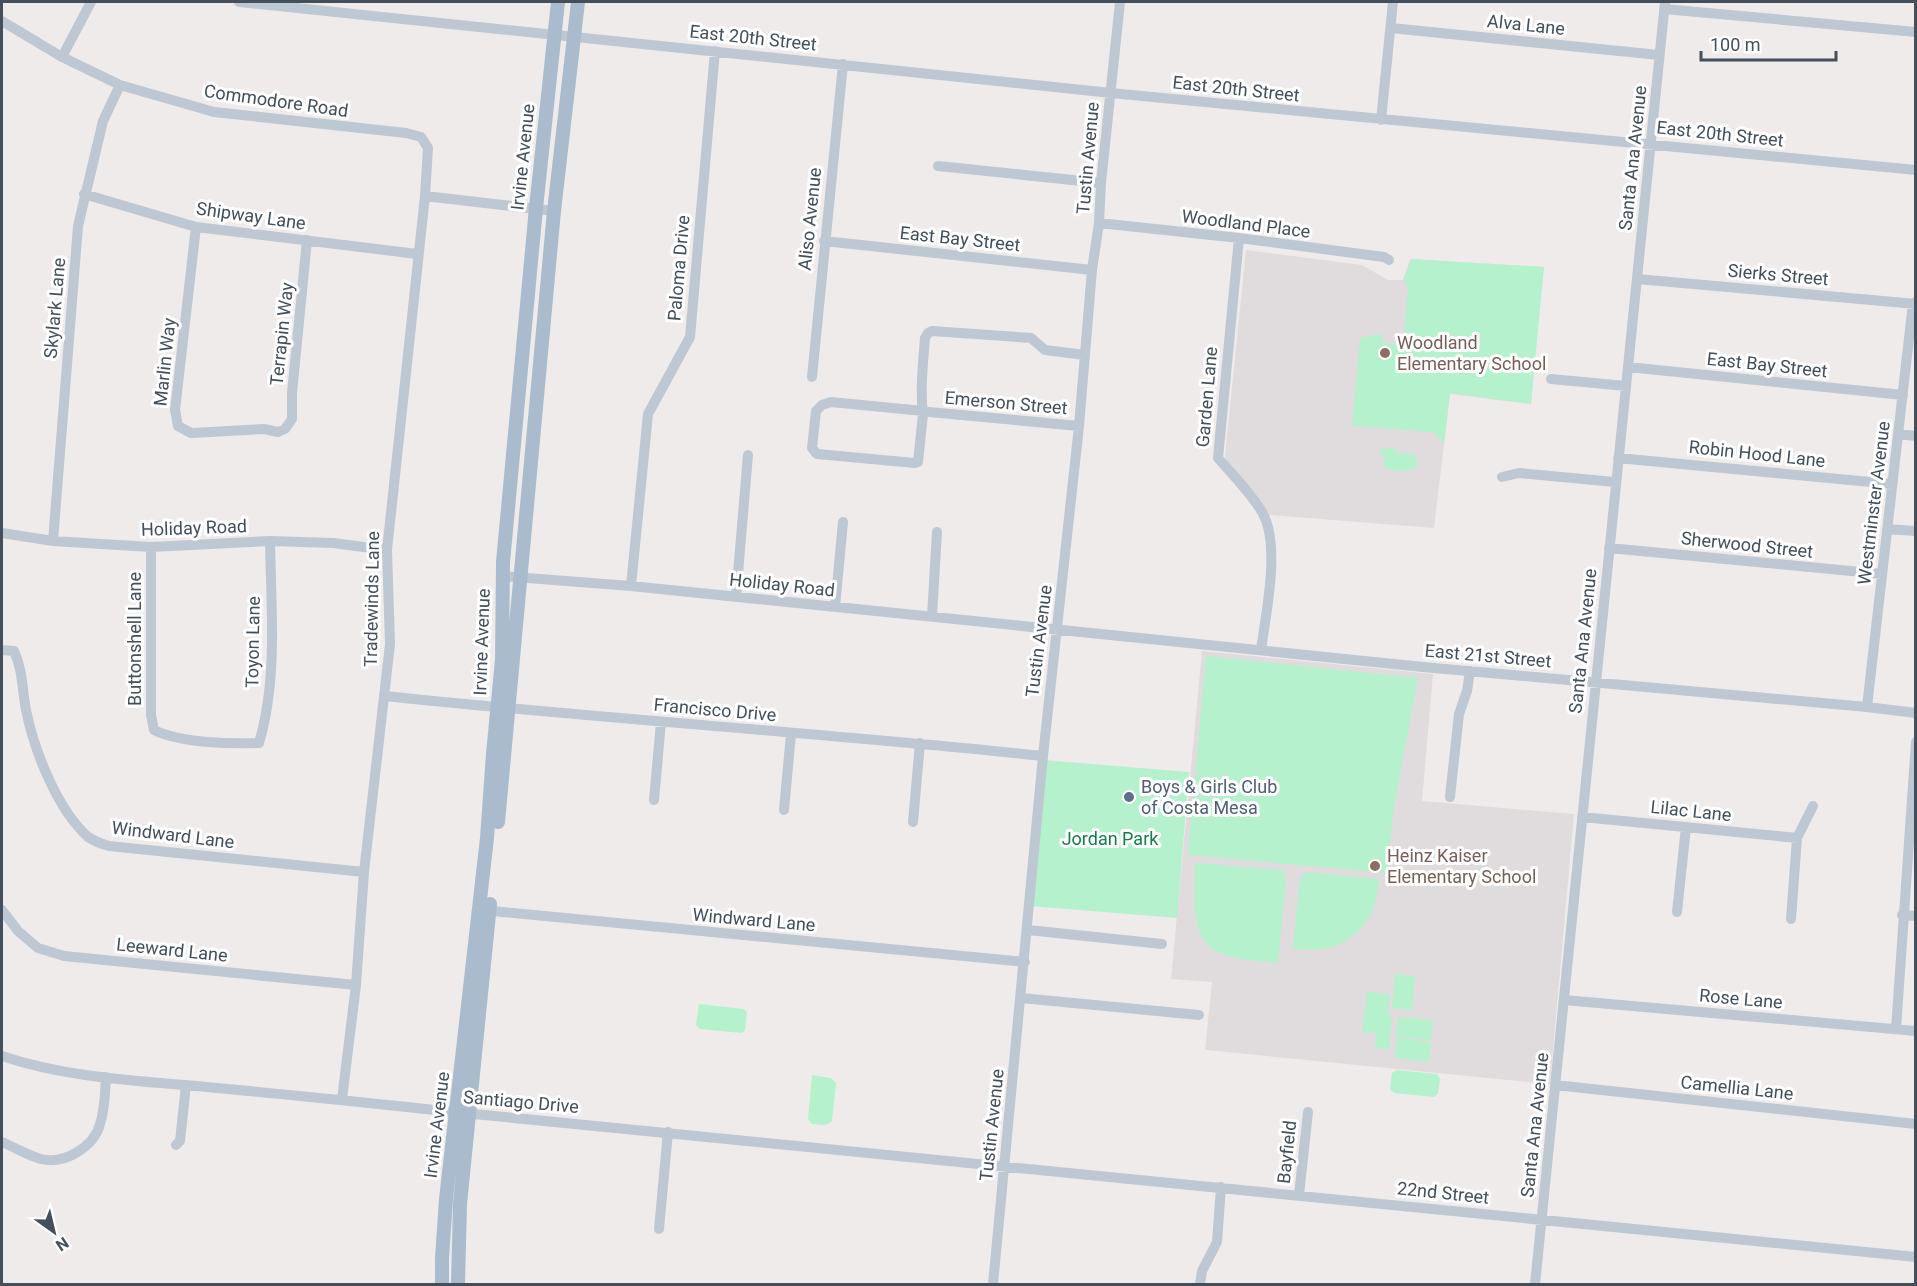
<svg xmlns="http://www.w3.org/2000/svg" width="1917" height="1286" viewBox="0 0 1917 1286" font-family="Roboto,sans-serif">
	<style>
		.education { fill: #e0dcdd }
		.green { fill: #b5f1cd }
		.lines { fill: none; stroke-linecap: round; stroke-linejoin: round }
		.minor { stroke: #bdc8d3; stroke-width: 10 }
		.major { stroke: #a9bbcd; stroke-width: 14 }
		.education-dot { fill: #8d6e63; stroke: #fff; stroke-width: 2 }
		.service-dot { fill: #5c6f8a; stroke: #fff; stroke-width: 2 }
		.labels { text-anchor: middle; stroke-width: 6; stroke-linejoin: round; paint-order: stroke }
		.street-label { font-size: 18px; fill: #434f5a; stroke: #fff }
		.education-label { font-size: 18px; fill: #785e54; stroke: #fff; text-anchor: start }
		.service-label { font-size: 18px; fill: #4e5e75; stroke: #fff; text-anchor: start }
		.park-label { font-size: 18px; fill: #107f49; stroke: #fff }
	</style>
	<rect width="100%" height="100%" fill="#efebeb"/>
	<path class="education" d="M 1246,250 L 1362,265 L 1388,280 L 1403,280 L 1410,259 L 1544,267 L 1538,314 L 1531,404 L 1450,394 L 1434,528 L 1269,515 L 1229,465 L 1225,456 Z
		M 1202,651 L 1433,674 L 1422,801 L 1574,814 L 1550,1084 L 1205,1050 L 1212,982 L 1171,979 Z"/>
	<path class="green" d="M 1412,259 L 1544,267 L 1531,404 L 1450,393 L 1444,444 L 1434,432 L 1352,426 L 1360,338 L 1379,334 L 1383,336 L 1382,343 L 1403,344 L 1408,287 L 1403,280 Z
		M 1389,447 L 1393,448 L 1399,453 L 1415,455 L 1417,460 L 1416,467 C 1406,472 1393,472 1384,467 L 1385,456 L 1381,456 L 1380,450 Z
		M 1206,656 L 1418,678 L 1393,812 L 1387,873 L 1188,855 Z
		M 1043,760 L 1189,772 L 1177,918 L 1030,906 Z
		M 1195,863 L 1282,870 L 1286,877 L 1278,963 C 1263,961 1247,961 1232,957 C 1185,947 1196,899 1195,863 Z
		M 1306,872 L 1379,879 C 1377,888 1377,899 1374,907 C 1359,944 1328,953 1293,949 L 1300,878 Z
		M 1395,974 L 1415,976 L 1412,1010 L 1392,1008 Z
		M 1367,992 L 1390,994 L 1388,1015 L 1392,1015 L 1389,1050 L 1375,1048 L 1376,1033 L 1362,1032 Z
		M 699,1004 L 744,1009 L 747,1012 L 745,1030 L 742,1033 L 700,1029 L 696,1025 Z
		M 1398,1017 L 1433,1020 L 1431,1040 L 1396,1037 Z
		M 1397,1038 L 1431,1042 L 1429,1062 L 1395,1058 Z
		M 1397,1070 L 1437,1074 L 1440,1079 L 1438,1094 L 1434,1097 L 1394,1093 L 1390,1089 L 1392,1073 Z
		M 812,1075 L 831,1078 L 836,1083 L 832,1121 L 826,1125 L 812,1124 L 808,1119 Z"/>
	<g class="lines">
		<path class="minor" d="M 239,2 L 1111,93 L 1916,170
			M 1664,9 L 1916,32
			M 2,21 L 62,57 L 120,85 L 214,112 L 406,133 L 421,137 L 428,148 L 425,196 L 387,550 L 390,644 L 364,872 L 356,985 L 342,1099
			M 1391,28 L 1659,55
			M 62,57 L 91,2
			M 1381,120 L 1393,2
			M 938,166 L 1101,183
			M 84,194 L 196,227 L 417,254
			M 425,196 L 554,211
			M 1099,223 L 1239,238 L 1384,257 L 1389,260
			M 196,227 L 175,410 L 178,426 L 191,433 L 264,429 L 278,432 L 285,429 L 292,419 L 292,393 L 307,240
			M 1239,238 L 1218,458 C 1232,474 1251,493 1262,512 C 1281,544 1266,613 1261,650
			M 824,241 L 1092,270
			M 1637,279 L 1916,304
			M 1628,367 L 1903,395
			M 812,377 L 843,64
			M 1551,379 L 1626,386
			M 923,411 L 831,402 L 822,405 L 816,411 L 812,448 L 817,454 L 915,463 L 918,462 L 923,414 C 920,389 923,364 925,338 L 928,333 L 932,331 L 1031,338 L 1045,350 L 1085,355
			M 929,412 L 1079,426
			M 1898,434 L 1916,436
			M 1618,458 L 1892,484
			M 1502,477 L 1519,473 L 1615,482
			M 1887,529 L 1916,531
			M 2,533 L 53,541 L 151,547 L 270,541 L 333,543 L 387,550
			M 53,541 L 78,226 L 103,121 L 120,85
			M 151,547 L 151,715 L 154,730 C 180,743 230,744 259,743 C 278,679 271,607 270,541
			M 1609,548 L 1882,574
			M 503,576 L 631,586 L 1423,667 L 1867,707 L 1916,713
			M 631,586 L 648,414 L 690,337 L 715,51
			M 736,597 L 748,455
			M 835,607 L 843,522
			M 932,616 L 937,532
			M 2,650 L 14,651 C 23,670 22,690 26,710 C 34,750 57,809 88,837 C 94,841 102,844 109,846 L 364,872
			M 384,696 C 604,719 824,733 1043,756
			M 1867,707 L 1913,303
			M 1450,797 L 1459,714 L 1467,691 L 1470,671
			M 654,800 L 661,722
			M 784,810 L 791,734
			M 1582,817 L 1797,838
			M 913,822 L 920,743
			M 2,910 L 18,931 L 38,948 L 64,956 L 356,985
			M 482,910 L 1025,962
			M 1677,912 L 1686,827
			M 1902,915 L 1916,916
			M 1791,919 L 1797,838 L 1813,806
			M 1028,930 L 1162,944
			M 1021,998 L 1199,1015
			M 1564,1000 L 1916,1031
			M 1896,1029 L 1916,742
			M 2,1056 C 70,1079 145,1081 217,1088 C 306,1096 395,1106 484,1115 L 1916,1257
			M 1555,1085 L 1916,1124
			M 2,1142 C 14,1147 27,1155 41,1159 C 64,1165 94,1147 100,1124 C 105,1109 105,1093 106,1077
			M 176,1145 L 180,1141 L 186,1085
			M 1299,1195 L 1308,1112
			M 659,1229 L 668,1132
			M 993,1284 L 1043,756 L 1079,426 L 1092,270 L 1099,223 L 1101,183 L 1120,2
			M 1200,1284 L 1202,1271 L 1217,1242 L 1221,1187
			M 1535,1284 L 1665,2"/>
		<path class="major" d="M 498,822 L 554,211 L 578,2
			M 442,1284 L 442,1258 L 446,1199 L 487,838 L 493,754 L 502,660 L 503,562 L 536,208 L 558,2
			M 458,1284 L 460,1204 L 490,904"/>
	</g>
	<g class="education-dot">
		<circle cx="1385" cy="353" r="6"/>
		<circle cx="1375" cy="866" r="6"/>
	</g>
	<circle class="service-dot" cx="1129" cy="797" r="6"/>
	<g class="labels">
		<g class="street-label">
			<text transform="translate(1526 25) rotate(6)" y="6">Alva Lane</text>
			<text transform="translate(753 38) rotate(6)" y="6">East 20th Street</text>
			<text transform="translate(1236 89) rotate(6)" y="6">East 20th Street</text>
			<text transform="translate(276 101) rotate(8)" y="6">Commodore Road</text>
			<text transform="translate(1720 134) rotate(6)" y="6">East 20th Street</text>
			<text transform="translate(523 157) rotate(-84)" y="6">Irvine Avenue</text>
			<text transform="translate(1088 158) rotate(-85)" y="6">Tustin Avenue</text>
			<text transform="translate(1633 158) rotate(-84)" y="6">Santa Ana Avenue</text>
			<text transform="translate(251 216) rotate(8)" y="6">Shipway Lane</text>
			<text transform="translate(810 219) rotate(-84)" y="6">Aliso Avenue</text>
			<text transform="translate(1246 224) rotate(7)" y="6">Woodland Place</text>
			<text transform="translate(960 239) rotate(6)" y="6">East Bay Street</text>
			<text transform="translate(679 268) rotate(-85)" y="6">Paloma Drive</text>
			<text transform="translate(1778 275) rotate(5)" y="6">Sierks Street</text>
			<text transform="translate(55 308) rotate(-85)" y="6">Skylark Lane</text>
			<text transform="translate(282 334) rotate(-84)" y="6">Terrapin Way</text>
			<text transform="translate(165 362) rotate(-84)" y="6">Marlin Way</text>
			<text transform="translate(1767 365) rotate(6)" y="6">East Bay Street</text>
			<text transform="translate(1207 397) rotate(-85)" y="6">Garden Lane</text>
			<text transform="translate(1006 403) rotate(5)" y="6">Emerson Street</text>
			<text transform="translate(1757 454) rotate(6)" y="6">Robin Hood Lane</text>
			<text transform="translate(1874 503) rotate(-83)" y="6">Westminster Avenue</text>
			<text transform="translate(194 528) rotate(-2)" y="6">Holiday Road</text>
			<text transform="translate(1747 545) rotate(6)" y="6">Sherwood Street</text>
			<text transform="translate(782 585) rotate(6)" y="6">Holiday Road</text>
			<text transform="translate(372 599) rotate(-89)" y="6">Tradewinds Lane</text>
			<text transform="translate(135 639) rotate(-90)" y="6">Buttonshell Lane</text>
			<text transform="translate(1039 641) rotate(-83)" y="6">Tustin Avenue</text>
			<text transform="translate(1583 641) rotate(-84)" y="6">Santa Ana Avenue</text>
			<text transform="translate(253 642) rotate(-89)" y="6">Toyon Lane</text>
			<text transform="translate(482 642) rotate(-88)" y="6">Irvine Avenue</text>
			<text transform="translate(1488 656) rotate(5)" y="6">East 21st Street</text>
			<text transform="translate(715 710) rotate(5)" y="6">Francisco Drive</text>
			<text transform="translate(1691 811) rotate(6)" y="6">Lilac Lane</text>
			<text transform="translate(173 835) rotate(7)" y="6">Windward Lane</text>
			<text transform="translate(754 920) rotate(5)" y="6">Windward Lane</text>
			<text transform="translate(172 950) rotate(6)" y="6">Leeward Lane</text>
			<text transform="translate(1741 999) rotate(5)" y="6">Rose Lane</text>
			<text transform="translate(1737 1088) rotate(6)" y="6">Camellia Lane</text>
			<text transform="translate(521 1102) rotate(5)" y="6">Santiago Drive</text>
			<text transform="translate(437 1125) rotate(-83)" y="6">Irvine Avenue</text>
			<text transform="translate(992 1125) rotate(-84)" y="6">Tustin Avenue</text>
			<text transform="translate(1535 1125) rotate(-84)" y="6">Santa Ana Avenue</text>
			<text transform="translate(1287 1152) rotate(-84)" y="6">Bayfield</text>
			<text transform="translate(1443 1193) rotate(6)" y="6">22nd Street</text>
		</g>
		<g class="education-label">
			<text x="1397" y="349">Woodland<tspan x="1397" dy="21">Elementary School</tspan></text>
			<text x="1387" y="862">Heinz Kaiser<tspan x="1387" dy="21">Elementary School</tspan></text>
		</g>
		<g class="service-label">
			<text x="1141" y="793">Boys &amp; Girls Club<tspan x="1141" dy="21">of Costa Mesa</tspan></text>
		</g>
		<g class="park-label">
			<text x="1110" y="845">Jordan Park</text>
		</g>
	</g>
	<rect width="1917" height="1286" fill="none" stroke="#434f5a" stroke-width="6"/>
	<g transform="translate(54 1232) rotate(146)" stroke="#ffffff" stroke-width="4.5" paint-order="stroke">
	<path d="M0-4.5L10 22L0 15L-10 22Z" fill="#434f5a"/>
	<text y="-9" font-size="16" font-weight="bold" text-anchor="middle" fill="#434f5a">N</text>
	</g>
	<path d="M1701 51v9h135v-9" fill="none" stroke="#434f5a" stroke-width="3"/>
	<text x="1710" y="51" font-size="18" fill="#434f5a" stroke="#ffffff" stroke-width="4.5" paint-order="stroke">100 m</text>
</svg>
